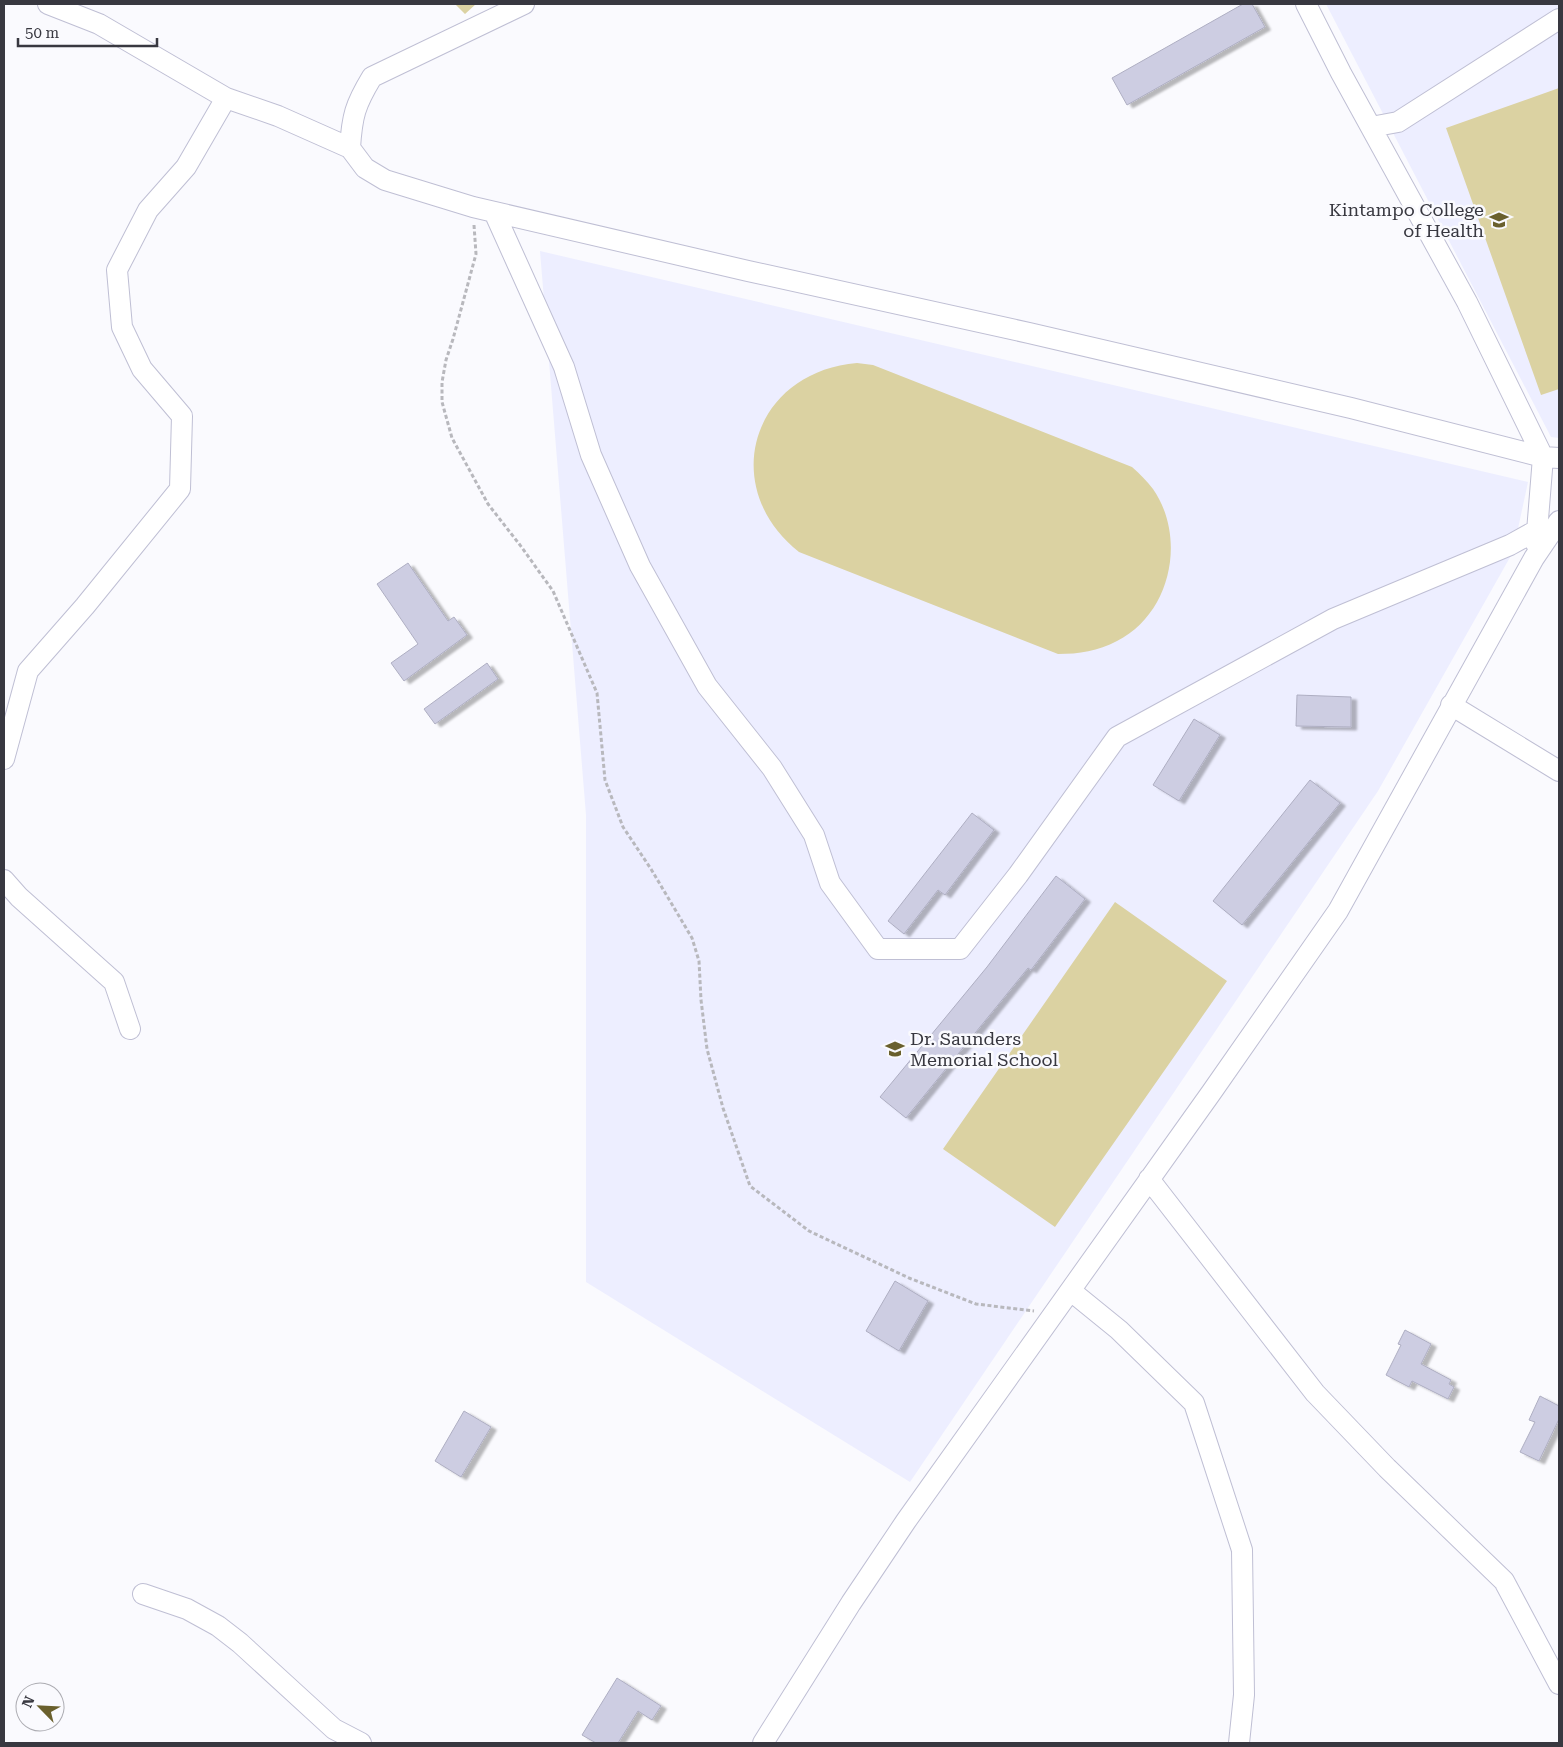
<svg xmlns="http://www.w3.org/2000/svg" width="1563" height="1747" viewBox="0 0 1563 1747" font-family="'Roboto Serif',serif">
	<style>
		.built { fill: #edeeff }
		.green { fill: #dbd2a2 }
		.building { fill: #cdcde2; stroke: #aeaec2; filter: url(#shadow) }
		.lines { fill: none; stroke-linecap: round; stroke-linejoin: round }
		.minor-casing { stroke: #bfbfd4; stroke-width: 22 }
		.path { stroke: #b8b8bd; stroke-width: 3; stroke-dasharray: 4 2.5; stroke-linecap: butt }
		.minor { stroke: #fff; stroke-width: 20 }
		.labels { text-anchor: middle; stroke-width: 5; stroke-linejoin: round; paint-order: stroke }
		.poi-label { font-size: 18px; fill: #383840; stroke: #fafafe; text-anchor: end }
	</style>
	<defs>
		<filter id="shadow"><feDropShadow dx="5.5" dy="3" stdDeviation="1" flood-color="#0004"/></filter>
	</defs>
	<rect width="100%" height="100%" fill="#fafafe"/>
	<path class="built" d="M 1326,4 L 1559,4 L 1559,438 L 1551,437 Z
		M 540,251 L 1528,482 L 1513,552 L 1378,791 L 910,1482 L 586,1282 L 586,815 Z"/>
	<path class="green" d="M 455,4 L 476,4 L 465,14 Z
		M 1559,88 L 1559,389 L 1541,395 L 1446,128 Z
		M 857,363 L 873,365 L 1132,467 C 1140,474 1147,481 1153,489 C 1187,538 1171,614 1117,641 C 1098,651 1079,654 1058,654 L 799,552 C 717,487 752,372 857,363 Z
		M 1115,902 L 1227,981 L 1055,1227 L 943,1149 Z"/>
	<path class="building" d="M 1243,4 L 1252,4 L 1265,27 L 1127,105 L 1112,78 Z
		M 408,563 L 448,621 L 454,617 L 467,635 L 404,681 L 391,663 L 418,644 L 377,584 Z
		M 487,663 L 498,679 L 435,724 L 424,709 Z
		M 1297,695 L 1351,697 L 1351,727 L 1296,726 Z
		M 1194,719 L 1220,735 L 1179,801 L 1153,785 Z
		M 1310,780 L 1340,803 L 1242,925 L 1213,901 Z
		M 972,813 L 994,830 L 945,895 L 938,890 L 904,934 L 888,921 Z
		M 1056,876 L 1085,899 L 1031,970 L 1028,968 L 906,1118 L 880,1097 L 987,967 Z
		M 895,1281 L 928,1301 L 899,1351 L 866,1331 Z
		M 1405,1330 L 1431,1344 L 1421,1364 L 1451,1380 L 1449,1384 L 1454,1387 L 1448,1399 L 1412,1381 L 1409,1387 L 1386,1375 L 1401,1345 L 1398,1344 Z
		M 1540,1396 L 1559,1406 L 1559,1419 L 1539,1461 L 1520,1452 L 1535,1422 L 1529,1420 Z
		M 464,1411 L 491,1427 L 461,1477 L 435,1461 Z
		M 617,1678 L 661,1706 L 652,1720 L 638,1711 L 618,1743 L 596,1743 L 582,1735 Z"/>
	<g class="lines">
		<g class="minor-casing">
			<path id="minor" d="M 48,4 L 99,24 L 226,98 L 278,116 L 350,148 C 352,116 355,105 372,77 L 524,4
				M 1306,4 L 1341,73 L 1467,302 L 1543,457 L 1536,544
				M 1371,127 L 1398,122 L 1559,19
				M 350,148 L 365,168 L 385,180 L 473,207 L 748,271 L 1029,333 L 1351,408 L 1543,457 L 1559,458
				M 494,212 L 564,367 L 591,455 L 640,566 L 707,686 L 772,768 L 814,835 L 830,883 L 878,949 L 960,949 L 1018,875 L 1117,737 L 1333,619 L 1510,545 L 1537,530
				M 1451,705 L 1559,771
				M 4,759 L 28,671 L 85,606 L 180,489 L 182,416 L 142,369 L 122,327 L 117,270 L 148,210 L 186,167 L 226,98
				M 4,880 L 19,897 L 114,982 L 130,1029
				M 1149,1179 L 1315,1393 L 1387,1468 L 1504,1581 L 1559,1684
				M 1071,1291 L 1119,1330 L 1194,1403 L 1242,1550 L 1244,1695 L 1239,1743
				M 143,1594 L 187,1609 L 218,1626 L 240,1643 L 334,1729 L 361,1743
				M 763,1743 L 851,1603 L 906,1521 L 1211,1093 L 1338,911 L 1534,558 L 1559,521"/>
		</g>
		<path class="path" d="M 474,225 L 476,254 L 453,339 L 446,360 L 442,382 L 442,402 L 452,438 L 488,504 L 520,545 L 553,591 L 597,693 L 605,780 L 623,827 L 651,869 L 692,938 L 699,961 L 701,1000 L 707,1049 L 723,1108 L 750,1186 L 809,1231 L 909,1278 L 976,1304 L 1034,1311"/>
		<use href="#minor" class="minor"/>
	</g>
	<defs>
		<g id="school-bare" transform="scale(1.5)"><path d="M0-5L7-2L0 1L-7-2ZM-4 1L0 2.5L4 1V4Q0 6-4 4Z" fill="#6a602d" stroke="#fafafe" stroke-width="2.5" paint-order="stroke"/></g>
	</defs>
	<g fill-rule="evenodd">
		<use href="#school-bare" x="1499" y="220"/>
		<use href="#school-bare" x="895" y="1049"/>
	</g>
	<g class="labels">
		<g class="poi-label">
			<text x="1484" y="216">Kintampo College<tspan x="1484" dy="21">of Health</tspan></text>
			<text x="910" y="1045" text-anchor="start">Dr. Saunders<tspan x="910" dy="21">Memorial School</tspan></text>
		</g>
	</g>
	<rect width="1563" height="1747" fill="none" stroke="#383840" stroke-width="10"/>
	<g transform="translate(40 1707) rotate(294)"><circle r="24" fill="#fafafe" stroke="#acacb2"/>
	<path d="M0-4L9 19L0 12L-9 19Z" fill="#6a602d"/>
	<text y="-8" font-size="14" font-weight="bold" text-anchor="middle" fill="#383840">N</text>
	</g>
	<path d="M18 38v8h139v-8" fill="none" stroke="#383840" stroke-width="2.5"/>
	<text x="25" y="38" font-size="15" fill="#383840" stroke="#fafafe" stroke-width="4" paint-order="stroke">50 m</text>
</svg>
